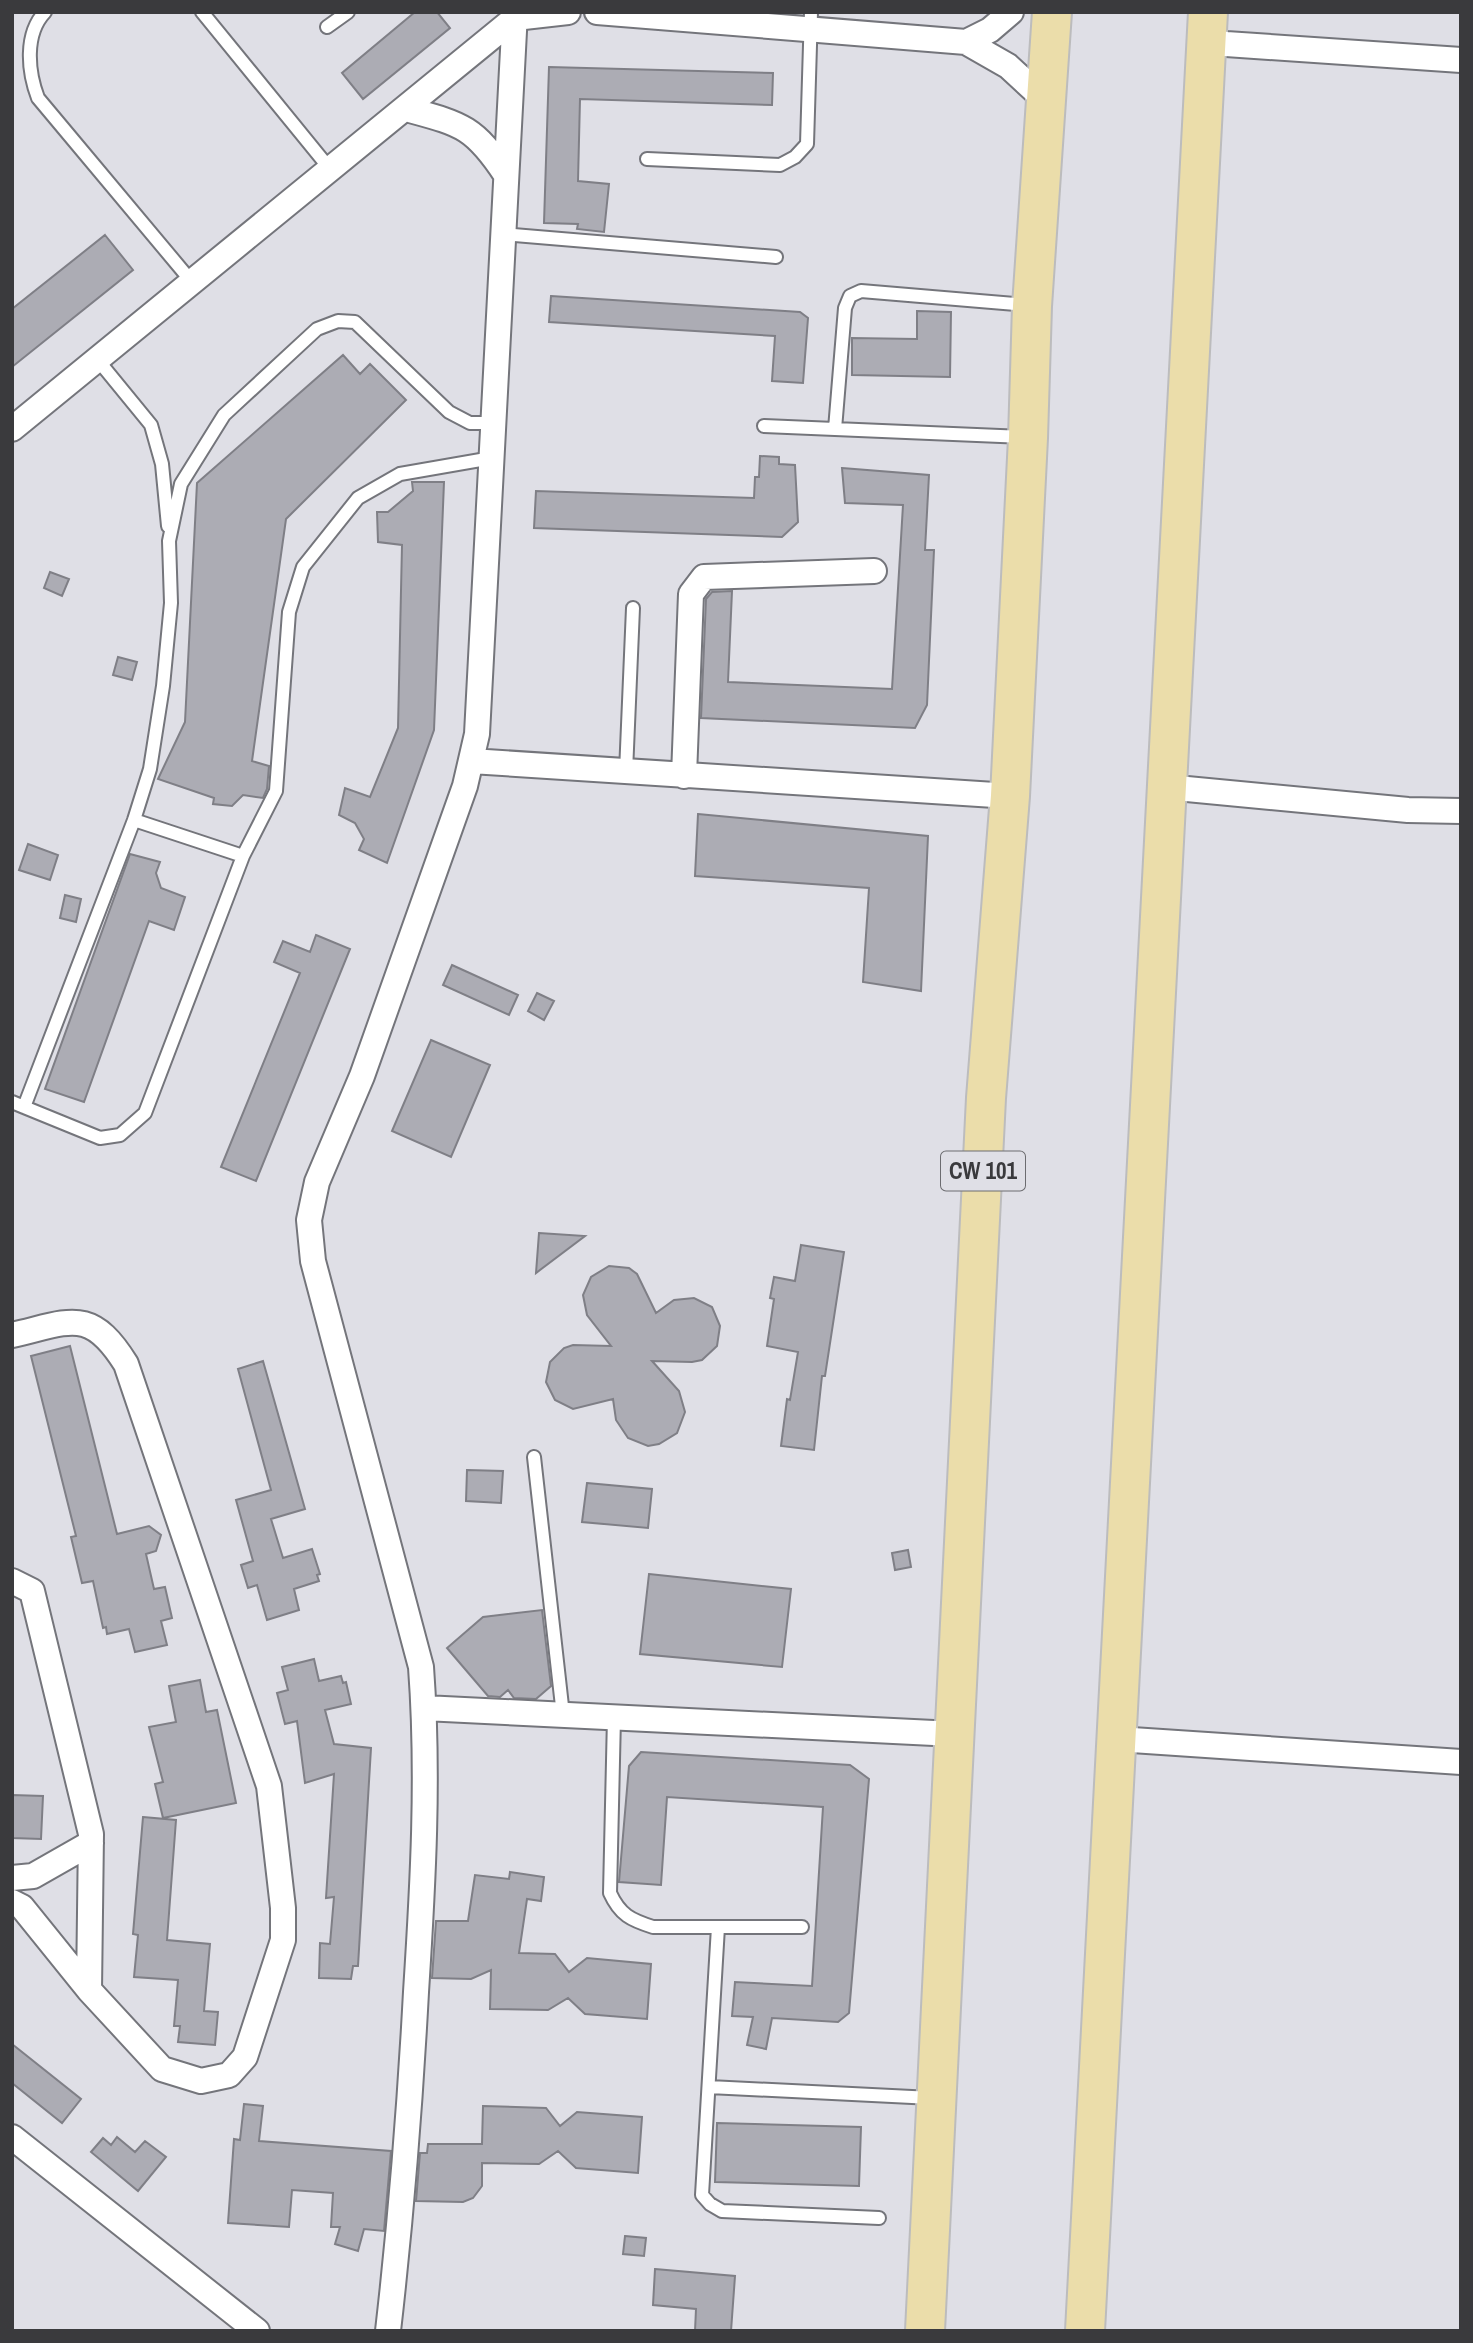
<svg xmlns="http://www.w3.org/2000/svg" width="1473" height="2343" viewBox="0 0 1473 2343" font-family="'Archivo Narrow',sans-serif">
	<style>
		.building { fill: #acacb4; stroke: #7f7f86; stroke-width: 2 }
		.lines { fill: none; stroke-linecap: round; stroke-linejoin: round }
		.lane-casing { stroke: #74757b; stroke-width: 16 }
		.street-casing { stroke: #74757b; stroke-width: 28 }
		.primary-casing { stroke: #bcbcbd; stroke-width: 42 }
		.lane { stroke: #fff; stroke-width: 12 }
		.street { stroke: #fff; stroke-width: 24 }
		.primary { stroke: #ebddaa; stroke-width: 38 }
		.labels { text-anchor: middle; stroke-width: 5; stroke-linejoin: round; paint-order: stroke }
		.shield { fill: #dfdfe6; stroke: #6c6c70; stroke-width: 2 }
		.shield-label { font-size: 23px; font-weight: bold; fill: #3a3a3d }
	</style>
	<rect width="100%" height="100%" fill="#dfdfe6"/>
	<path class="building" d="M 415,12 L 437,12 L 450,28 L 363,99 L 342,73 Z
		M 549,67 L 773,73 L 772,105 L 580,99 L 578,181 L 609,184 L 604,232 L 577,229 L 578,224 L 544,223 Z
		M 105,235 L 133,270 L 12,367 L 12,309 Z
		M 551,296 L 800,312 L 808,318 L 803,383 L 772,381 L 775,336 L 549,322 Z
		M 917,311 L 951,312 L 950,377 L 852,375 L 852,338 L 917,339 Z
		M 343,355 L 360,374 L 370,364 L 406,400 L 286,519 L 252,761 L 269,766 L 267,789 L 263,798 L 243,795 L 232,806 L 213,804 L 214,798 L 158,779 L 185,722 L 197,483 Z
		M 760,456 L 779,457 L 779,464 L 795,465 L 798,522 L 782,537 L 534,528 L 536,491 L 754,498 L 755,477 L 759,477 Z
		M 842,468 L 929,475 L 925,550 L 934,550 L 927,705 L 915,728 L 701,718 L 706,599 L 712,592 L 732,591 L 728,682 L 892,689 L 903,505 L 845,503 Z
		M 412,482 L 444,482 L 434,730 L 387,863 L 359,850 L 364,839 L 355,823 L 339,815 L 345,788 L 370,797 L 398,728 L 402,545 L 378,542 L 377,512 L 388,512 L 413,491 Z
		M 50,572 L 69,579 L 62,596 L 44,588 Z
		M 118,657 L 137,662 L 132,680 L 113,675 Z
		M 698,814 L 928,836 L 921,991 L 863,982 L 869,888 L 695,876 Z
		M 28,844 L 58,855 L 50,880 L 19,870 Z
		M 130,854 L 160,862 L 156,873 L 161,888 L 185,897 L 174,930 L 149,921 L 84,1102 L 45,1089 Z
		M 65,895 L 81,899 L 76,922 L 60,918 Z
		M 316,935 L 350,949 L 256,1181 L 221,1167 L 300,973 L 274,962 L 283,941 L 310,952 Z
		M 452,965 L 518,995 L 509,1015 L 443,985 Z
		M 537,993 L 554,1001 L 544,1020 L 528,1011 Z
		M 431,1040 L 490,1065 L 451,1157 L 392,1131 Z
		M 539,1233 L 585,1236 L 536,1273 Z
		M 801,1245 L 844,1252 L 825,1376 L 822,1376 L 814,1450 L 781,1446 L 787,1399 L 790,1400 L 798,1352 L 767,1346 L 774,1299 L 770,1298 L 774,1277 L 795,1281 Z
		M 609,1266 L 629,1268 L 637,1274 L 656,1313 L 674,1300 L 694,1298 L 712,1307 L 720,1326 L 717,1346 L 702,1360 L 692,1362 L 652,1361 L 679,1391 L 685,1412 L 677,1433 L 659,1444 L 648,1446 L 628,1438 L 616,1420 L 613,1399 L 573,1409 L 555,1400 L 546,1382 L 550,1362 L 564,1348 L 573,1345 L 611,1346 L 587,1315 L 583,1295 L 591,1277 Z
		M 70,1346 L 117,1534 L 149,1526 L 161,1535 L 156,1551 L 146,1554 L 154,1589 L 165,1587 L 172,1618 L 161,1621 L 167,1645 L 135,1652 L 129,1629 L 107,1634 L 106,1627 L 103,1628 L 93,1581 L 82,1583 L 71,1537 L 76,1536 L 31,1356 Z
		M 263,1361 L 305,1509 L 271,1519 L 283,1558 L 312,1549 L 320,1574 L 317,1575 L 319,1581 L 294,1589 L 299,1610 L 267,1620 L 257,1585 L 248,1588 L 241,1565 L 253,1561 L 236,1500 L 271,1490 L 238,1369 Z
		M 467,1470 L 503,1471 L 501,1503 L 466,1501 Z
		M 587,1483 L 652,1489 L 648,1528 L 582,1522 Z
		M 908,1550 L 911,1567 L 895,1570 L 892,1553 Z
		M 649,1574 L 791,1589 L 782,1667 L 640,1654 Z
		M 542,1610 L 551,1686 L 536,1699 L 514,1698 L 508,1690 L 500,1697 L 488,1696 L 447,1648 L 483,1617 Z
		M 314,1659 L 319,1681 L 341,1676 L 343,1683 L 346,1682 L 351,1704 L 325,1710 L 334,1744 L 371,1748 L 358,1966 L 353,1966 L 351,1979 L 319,1978 L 320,1943 L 330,1944 L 334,1897 L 326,1898 L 334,1774 L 305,1783 L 297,1721 L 285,1724 L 277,1693 L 288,1690 L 282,1667 Z
		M 200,1680 L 206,1712 L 217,1710 L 236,1803 L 163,1818 L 155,1784 L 163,1782 L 149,1727 L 176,1722 L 169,1686 Z
		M 641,1752 L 850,1765 L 869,1779 L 849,2013 L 838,2022 L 772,2018 L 766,2049 L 747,2045 L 753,2017 L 732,2016 L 735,1982 L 812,1986 L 823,1807 L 667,1797 L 661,1885 L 619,1882 L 629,1766 Z
		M 12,1795 L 43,1796 L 41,1839 L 12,1838 Z
		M 143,1817 L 176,1820 L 167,1940 L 210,1944 L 204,2011 L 218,2012 L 215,2045 L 178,2042 L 180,2026 L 174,2026 L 178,1980 L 134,1977 L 138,1935 L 133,1934 Z
		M 510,1872 L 544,1877 L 541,1901 L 527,1899 L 519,1953 L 555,1954 L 569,1972 L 587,1958 L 651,1964 L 647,2019 L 585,2014 L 568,1998 L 548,2010 L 490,2009 L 491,1970 L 471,1979 L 432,1978 L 436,1921 L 468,1921 L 475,1875 L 509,1879 Z
		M 12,2044 L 81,2099 L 62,2123 L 12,2083 Z
		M 244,2104 L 263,2106 L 259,2141 L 391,2151 L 384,2231 L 364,2229 L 358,2251 L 335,2244 L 340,2227 L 331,2227 L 333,2193 L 292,2190 L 289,2227 L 228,2223 L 234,2139 L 240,2140 Z
		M 483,2106 L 546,2108 L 560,2126 L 577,2112 L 642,2117 L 638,2173 L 576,2168 L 558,2151 L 539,2164 L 482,2163 L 482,2186 L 473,2198 L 463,2202 L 416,2201 L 420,2153 L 427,2153 L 428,2144 L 482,2144 Z
		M 717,2123 L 861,2127 L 859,2186 L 715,2182 Z
		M 117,2137 L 135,2152 L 145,2141 L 166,2157 L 138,2191 L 91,2152 L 103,2138 L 111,2145 Z
		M 625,2236 L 646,2238 L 644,2256 L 623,2254 Z
		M 655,2269 L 735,2276 L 731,2331 L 695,2331 L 696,2309 L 653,2305 Z"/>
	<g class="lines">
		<g class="lane-casing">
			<path id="lane" d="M 45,12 C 24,34 28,72 38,98 L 192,282
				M 202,12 L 330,169
				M 327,27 L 348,12
				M 647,159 L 780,165 L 795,157 L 807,144 L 811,12
				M 503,234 L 776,257
				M 97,359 L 151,425 L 162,464 L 168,526
				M 764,426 L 1025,437
				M 835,429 L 845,308 L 850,296 L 861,291 L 1028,305
				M 626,772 L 633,608
				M 134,820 L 243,856
				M 12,1102 L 24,1107 L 134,820 L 150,769 L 163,686 L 171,603 L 169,541 L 181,484 L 224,415 L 317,329 L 338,321 L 355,322 L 449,412 L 470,423 L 494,423
				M 24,1107 L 100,1138 L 120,1135 L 145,1113 L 243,856 L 276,791 L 289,612 L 303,567 L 358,498 L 400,474 L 492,458
				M 534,1457 L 563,1715
				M 614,1717 L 610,1893 C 620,1915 631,1920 653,1927 L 802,1927
				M 718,1927 L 702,2195 L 710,2204 L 722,2211 L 879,2218
				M 709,2087 L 932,2098"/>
		</g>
		<g class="street-casing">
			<path id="street" d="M 597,12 L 966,42 L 1008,66 L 1046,101
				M 1207,40 L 1226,44 L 1461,60
				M 966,42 L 990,30 L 1011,12
				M 406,109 C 461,124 474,126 506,175
				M 12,429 L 515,18 L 568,12
				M 471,761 L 1010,796
				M 684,776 L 691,594 L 704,577 L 874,571
				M 1166,787 L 1408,810 L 1461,811
				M 12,1335 C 70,1322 90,1306 126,1364 L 269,1786 L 283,1908 L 283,1940 L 245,2057 L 229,2075 L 201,2081 L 162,2069 L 89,1990 L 22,1907 L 12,1902
				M 12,1581 L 32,1591 L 91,1834 L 89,1990
				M 424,1708 L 954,1734
				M 1117,1739 L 1461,1762
				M 12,1878 L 33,1876 L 91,1843
				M 12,2137 L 257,2331
				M 388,2331 C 401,2218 410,2105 416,1992 C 423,1884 429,1775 421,1667 L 313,1261 L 309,1220 L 317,1182 L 362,1076 L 465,786 L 477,734 L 515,12"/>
		</g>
		<g class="primary-casing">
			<path id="primary" d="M 925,2331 L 986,1098 L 1010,796 L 1028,438 L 1032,306 L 1052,12
				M 1085,2331 L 1208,12"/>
		</g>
		<use href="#lane" class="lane"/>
		<use href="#street" class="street"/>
		<use href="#primary" class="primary"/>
	</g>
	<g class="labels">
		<rect class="shield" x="941" y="1151.5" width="84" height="39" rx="5"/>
		<g class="shield-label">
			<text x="983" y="1179">CW 101</text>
		</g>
	</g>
	<rect width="1473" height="2343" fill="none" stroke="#3a3a3d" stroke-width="28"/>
</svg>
